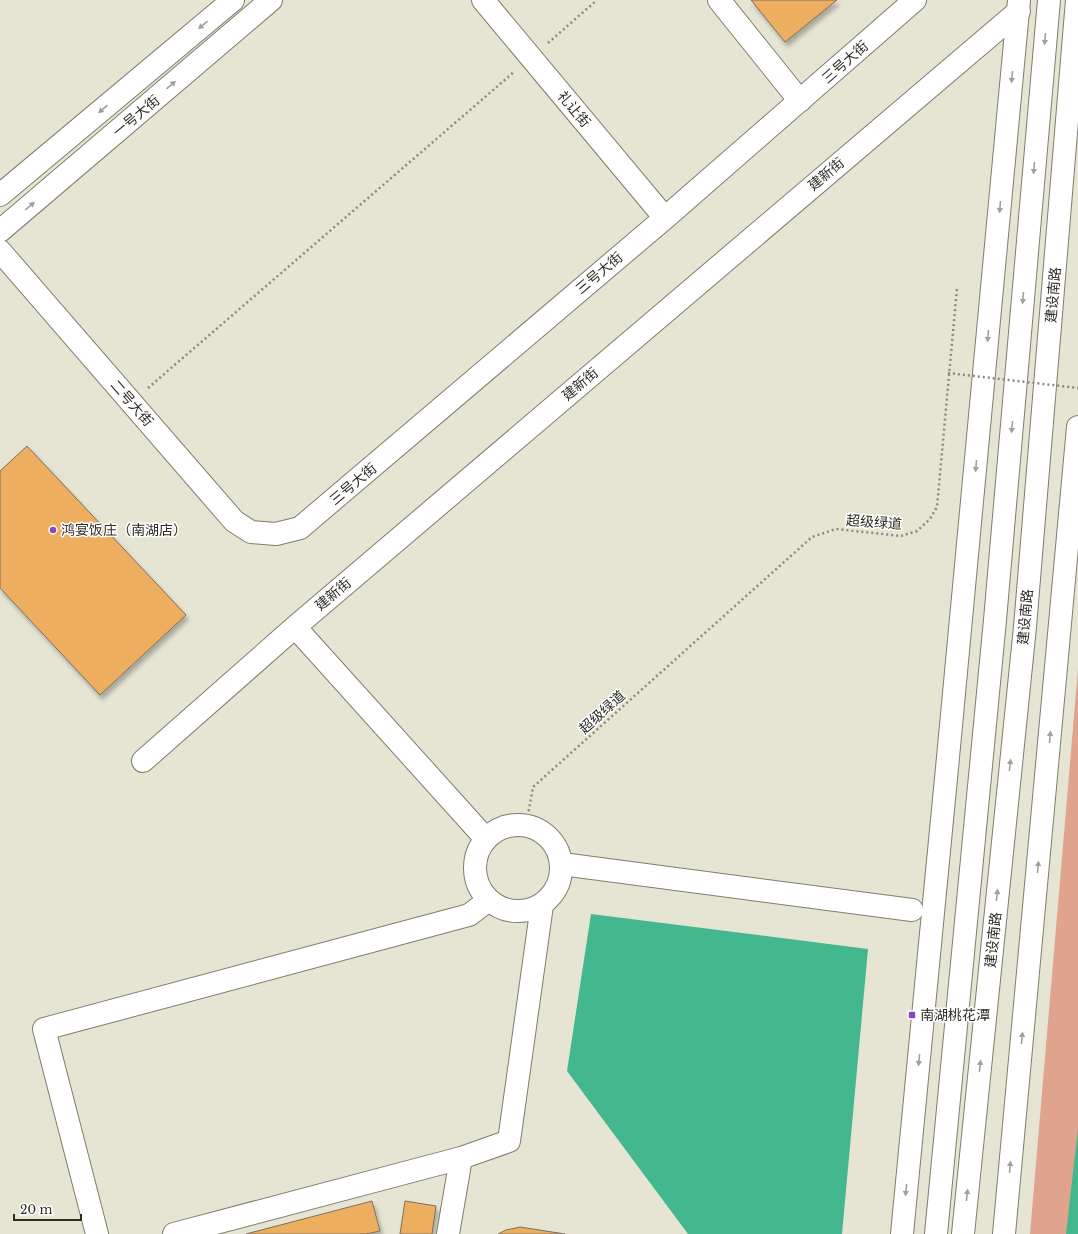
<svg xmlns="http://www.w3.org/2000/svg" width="1078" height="1234" viewBox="0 0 1078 1234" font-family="'Libre Baskerville','Noto Sans SC',serif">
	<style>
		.green { fill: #e0a38d }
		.water { fill: #43b88e }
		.building { fill: #edaf5e; stroke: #7a6f62; filter: url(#shadow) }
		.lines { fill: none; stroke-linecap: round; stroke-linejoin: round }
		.minor-casing { stroke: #7f7d6d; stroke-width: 24 }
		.major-casing { stroke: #7f7d6d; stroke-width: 24 }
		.path { stroke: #8b8a7e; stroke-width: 2.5; stroke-dasharray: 2 3; stroke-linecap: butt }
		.minor { stroke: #fff; stroke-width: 22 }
		.major { stroke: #fff; stroke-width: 22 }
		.path-bridge { stroke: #8b8a7e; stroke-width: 2.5; stroke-dasharray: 2 3; stroke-linecap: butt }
		.oneway { fill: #a0a09d }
		.poi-dot { fill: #8947bc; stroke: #fff; stroke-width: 1.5 }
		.labels { text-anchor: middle; stroke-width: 3; stroke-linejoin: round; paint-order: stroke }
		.street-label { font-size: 14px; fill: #2d2d26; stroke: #fff }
		.poi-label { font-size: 14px; fill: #2d2d26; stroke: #fff; text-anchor: start }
	</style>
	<defs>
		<filter id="shadow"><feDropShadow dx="2.5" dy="4.5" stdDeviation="2" flood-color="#0004"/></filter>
	</defs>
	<rect width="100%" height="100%" fill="#e6e4d3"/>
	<path class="green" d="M 1078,669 L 1078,1234 L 1030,1234 Z"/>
	<path class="water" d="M 591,914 L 868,949 L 842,1234 L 688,1234 L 567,1071 Z
		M 1078,1128 L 1078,1234 L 1066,1234 Z"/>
	<path class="building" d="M 751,0 L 837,0 L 785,42 Z
		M 27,446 L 186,615 L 100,695 L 0,588 L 0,471 Z
		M 372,1201 L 380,1231 L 366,1234 L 246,1234 Z
		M 405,1201 L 436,1206 L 432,1234 L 400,1234 Z
		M 520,1227 L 565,1234 L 498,1234 L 506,1230 Z"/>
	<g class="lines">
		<g class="minor-casing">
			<path id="minor" d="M 483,0 L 665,218
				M 719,0 L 800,101
				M 0,195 L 233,0
				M 0,231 L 271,0
				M 0,251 L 234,521 L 251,532 L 276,534 L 300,528 L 665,218 L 915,0
				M 295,627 L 486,839
				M 143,761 L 295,627 L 1019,11
				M475 868a43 43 0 1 1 86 0a43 43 0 1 1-86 0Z
				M 562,864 L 912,910
				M 97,1234 L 44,1029 L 469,915 L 489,900
				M 174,1234 L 461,1158
				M 448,1234 L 461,1158 L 509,1141 L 542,905"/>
		</g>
		<g class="major-casing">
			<path id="major" d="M 902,1234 L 947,768 L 1019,0
				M 936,1234 L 995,620 L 1049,0
				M 963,1234 L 1025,627 L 1077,0
				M 1004,1234 L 1078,427"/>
		</g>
		<path class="path" d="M 548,43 L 597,0
			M 148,388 L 514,72
			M 526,826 L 533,787 L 812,537 L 836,529 L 901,536 L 917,531 L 930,519 L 937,507 L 957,288"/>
		<use href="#minor" class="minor"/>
		<use href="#major" class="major"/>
		<path class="path-bridge" d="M 948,373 L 1078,388"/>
	</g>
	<defs><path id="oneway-solid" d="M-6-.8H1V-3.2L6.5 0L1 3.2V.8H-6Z"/></defs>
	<g class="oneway">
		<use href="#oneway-solid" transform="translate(203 25) rotate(140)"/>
		<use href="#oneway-solid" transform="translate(1045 39) rotate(95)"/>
		<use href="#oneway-solid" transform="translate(1012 77) rotate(95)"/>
		<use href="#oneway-solid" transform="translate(171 85) rotate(-40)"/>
		<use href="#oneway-solid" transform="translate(103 109) rotate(140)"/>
		<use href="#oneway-solid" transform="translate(1034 168) rotate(95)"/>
		<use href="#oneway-solid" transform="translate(30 206) rotate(-40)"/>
		<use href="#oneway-solid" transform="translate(1000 207) rotate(95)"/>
		<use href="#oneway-solid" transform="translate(1023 298) rotate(95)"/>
		<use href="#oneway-solid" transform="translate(988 336) rotate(95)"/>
		<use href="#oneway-solid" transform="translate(1012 427) rotate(95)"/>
		<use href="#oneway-solid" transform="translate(976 466) rotate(95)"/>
		<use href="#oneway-solid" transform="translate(1050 737) rotate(-85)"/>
		<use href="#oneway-solid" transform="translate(1010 765) rotate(-84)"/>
		<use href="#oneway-solid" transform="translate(1038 867) rotate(-85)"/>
		<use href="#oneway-solid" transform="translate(997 895) rotate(-84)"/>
		<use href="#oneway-solid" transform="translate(1022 1038) rotate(-85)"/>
		<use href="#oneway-solid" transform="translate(919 1060) rotate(96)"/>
		<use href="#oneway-solid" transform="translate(980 1066) rotate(-84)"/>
		<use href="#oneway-solid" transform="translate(1010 1167) rotate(-85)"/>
		<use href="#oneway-solid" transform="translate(906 1190) rotate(96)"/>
		<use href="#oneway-solid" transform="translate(967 1195) rotate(-84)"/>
	</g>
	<g class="poi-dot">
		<circle cx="53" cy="530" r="4"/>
		<rect x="908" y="1011" width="8" height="8" rx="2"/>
	</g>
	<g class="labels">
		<g class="street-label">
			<text transform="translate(845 62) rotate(-41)" y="5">三号大街</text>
			<text transform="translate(574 109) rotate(50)" y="5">礼让街</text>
			<text transform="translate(136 116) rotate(-40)" y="5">一号大街</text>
			<text transform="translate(826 174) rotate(-40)" y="5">建新街</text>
			<text transform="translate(599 273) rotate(-40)" y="5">三号大街</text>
			<text transform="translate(1053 295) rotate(-85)" y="5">建设南路</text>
			<text transform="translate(580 384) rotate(-40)" y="5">建新街</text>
			<text transform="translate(132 403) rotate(49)" y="5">二号大街</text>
			<text transform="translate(353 484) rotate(-40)" y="5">三号大街</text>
			<text transform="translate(874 522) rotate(4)" y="5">超级绿道</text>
			<text transform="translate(333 594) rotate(-40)" y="5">建新街</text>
			<text transform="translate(1025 617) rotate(-85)" y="5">建设南路</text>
			<text transform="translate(602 712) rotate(-42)" y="5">超级绿道</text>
			<text transform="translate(993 940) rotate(-84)" y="5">建设南路</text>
		</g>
		<g class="poi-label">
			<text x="61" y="535">鸿宴饭庄（南湖店）</text>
			<text x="920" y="1020">南湖桃花潭</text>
		</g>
	</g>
	<path d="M14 1214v6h67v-6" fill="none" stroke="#2d2d26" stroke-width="2"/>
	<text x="20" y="1214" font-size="12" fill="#2d2d26" stroke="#ffffff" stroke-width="3" paint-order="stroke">20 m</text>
</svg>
